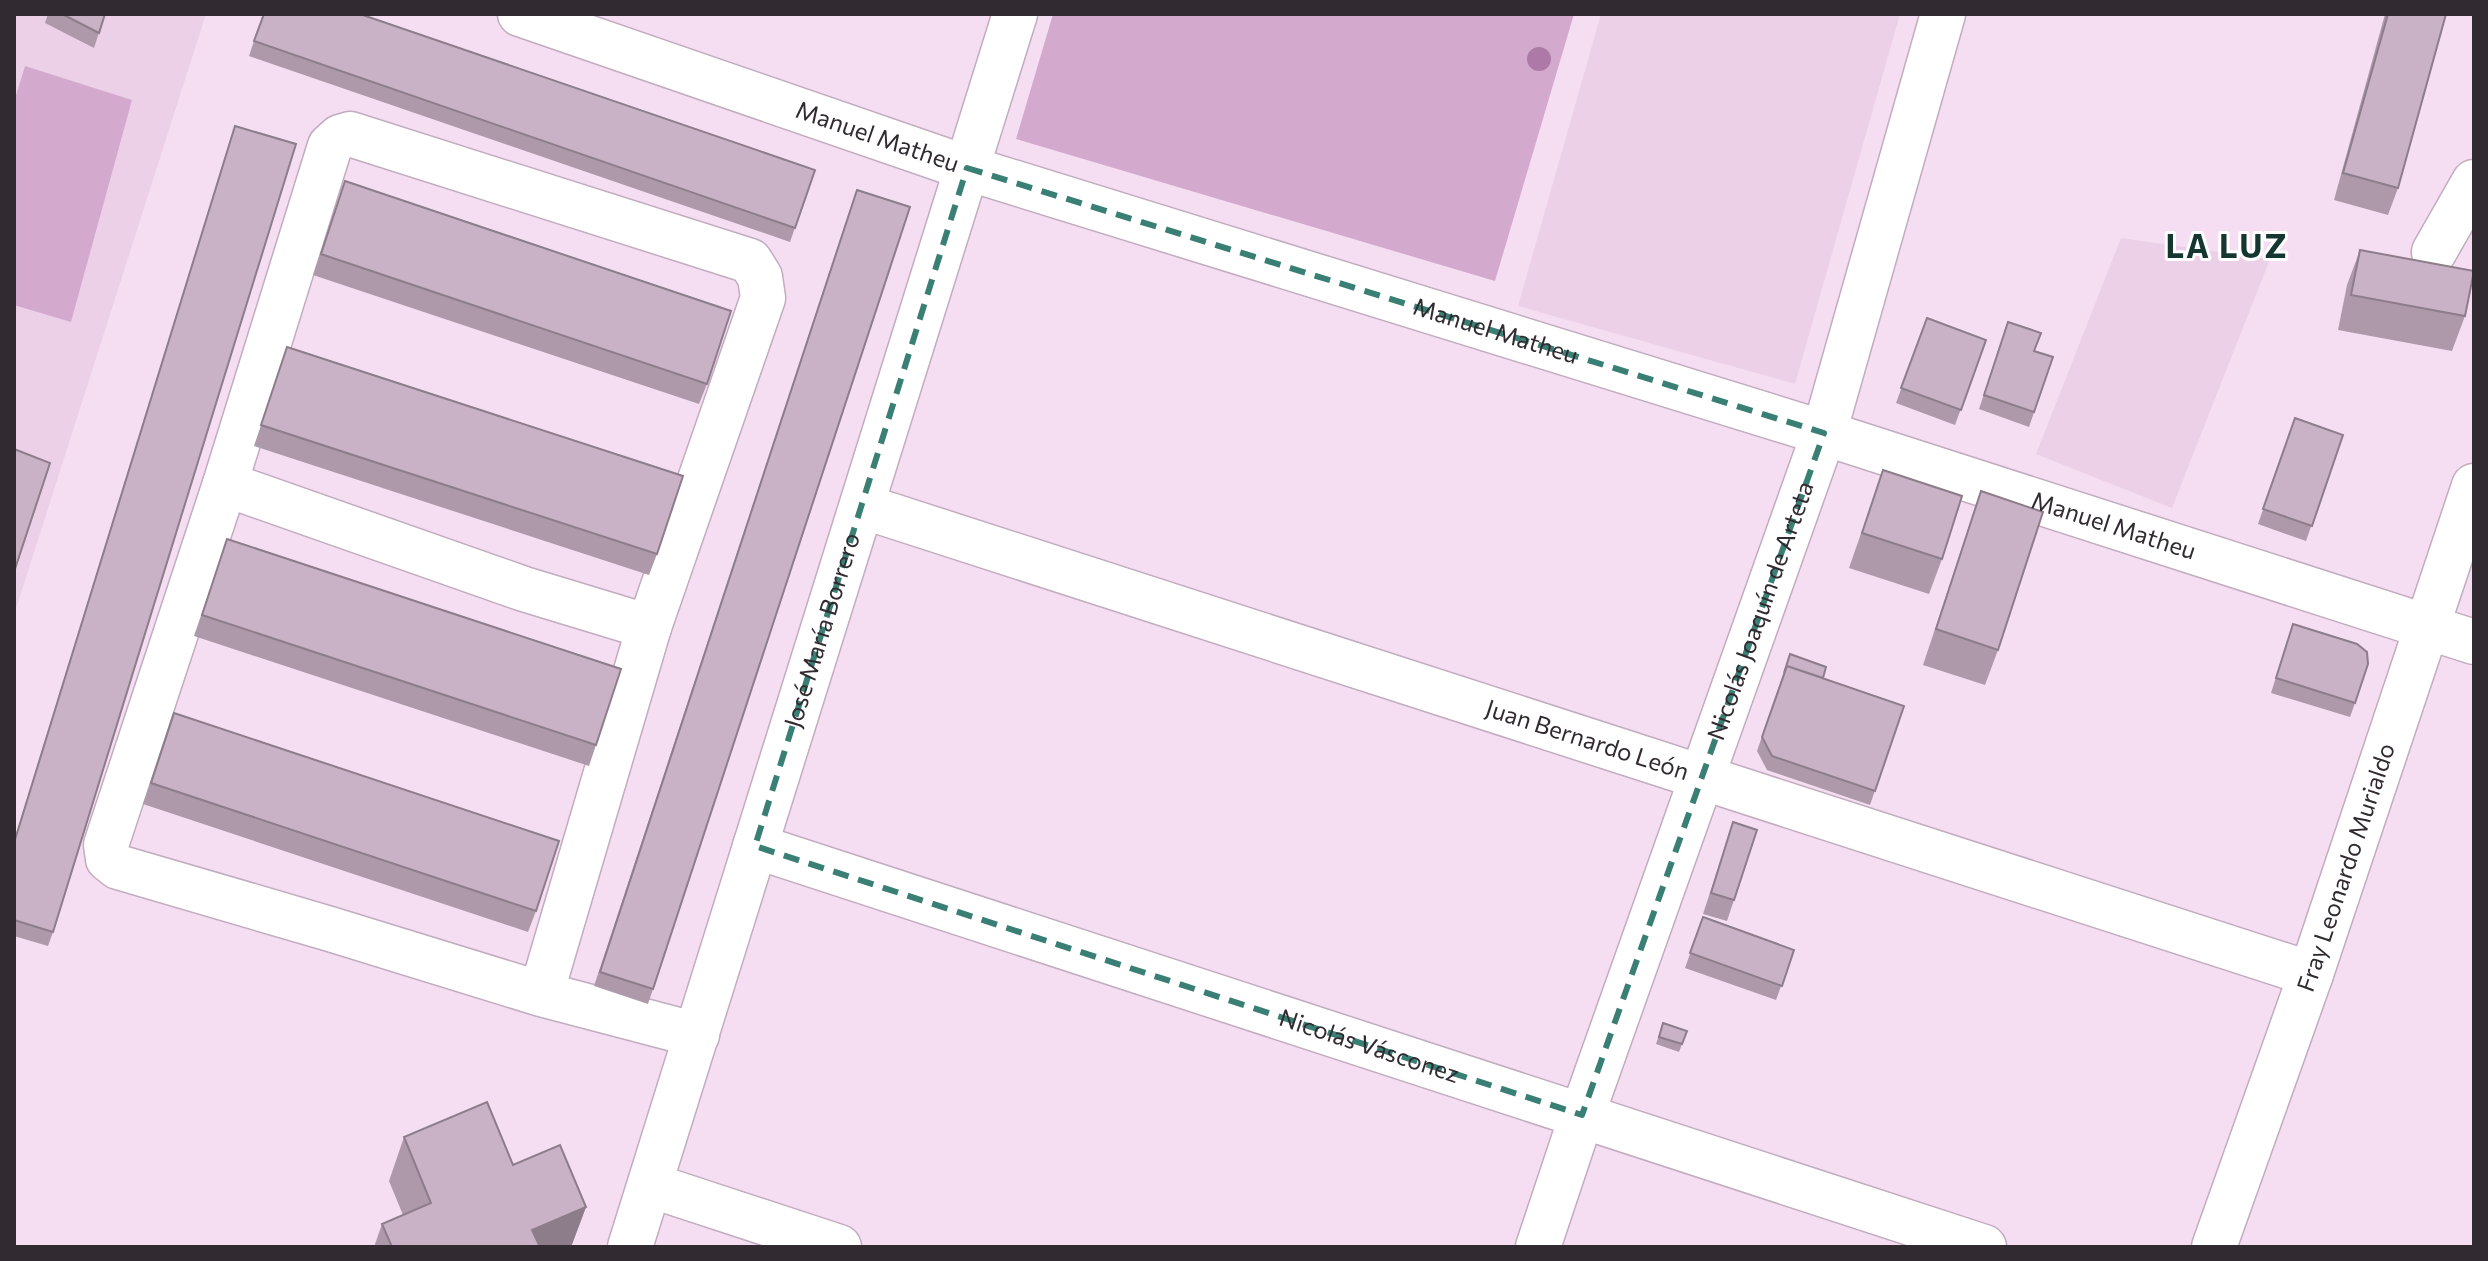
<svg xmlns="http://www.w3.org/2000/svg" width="2488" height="1261" viewBox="0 0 2488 1261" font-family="Commissioner,sans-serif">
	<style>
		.built { fill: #ecd0e8 }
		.green { fill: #d3aace }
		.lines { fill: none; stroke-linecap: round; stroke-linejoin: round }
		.minor-casing { stroke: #c2acbf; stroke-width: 47 }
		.minor { stroke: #fff; stroke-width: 44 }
		.tree { fill: #ad7aa8 }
		.wall { fill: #ad99a9 }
		.shaded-wall { fill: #8d7d8a }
		.building { fill: #c9b2c5; stroke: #8d7d8a; stroke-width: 2 }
		.marked { fill: none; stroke: #3a7f73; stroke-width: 6; stroke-dasharray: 16 10; stroke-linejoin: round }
		.labels { text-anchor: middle; stroke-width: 6; stroke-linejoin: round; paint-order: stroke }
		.street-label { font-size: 24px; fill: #322a31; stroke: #fff }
		.district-label { font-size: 32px; font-weight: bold; letter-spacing: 2px; fill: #163731; stroke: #fff }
	</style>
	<rect width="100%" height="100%" fill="#f5def2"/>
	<path class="built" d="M 14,14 L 206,14 L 14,615 Z
		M 1601,14 L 1900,14 L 1795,384 L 1518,306 Z
		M 2121,238 L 2270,259 L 2172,508 L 2036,454 Z"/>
	<path class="green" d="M 1053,14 L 1574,14 L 1495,281 L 1016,139 Z
		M 25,66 L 132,100 L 71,322 L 14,305 L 14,102 Z"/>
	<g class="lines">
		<g class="minor-casing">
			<g id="minor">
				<path id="s1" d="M 520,14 L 967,168 L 1824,433 L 2474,642"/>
				<path d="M 2434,252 L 2474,182"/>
				<path d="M 225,484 L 524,589 L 649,627"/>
				<path id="s2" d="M 862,506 L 2311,974"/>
				<path id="s3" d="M 755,846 L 1984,1247"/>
				<path d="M 541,994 L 649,627 L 763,298 L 760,277 L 750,261 L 350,134 L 340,137 L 330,146 L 225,484 L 106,845 L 108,859 L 118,867 L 330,929 L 541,994 L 697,1035"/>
				<path d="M 650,1185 L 839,1247"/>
				<path id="s4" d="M 630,1247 L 1015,14"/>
				<path id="s5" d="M 1538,1247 L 1582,1115 L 1824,433 L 1943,14"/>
				<path id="s6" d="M 2214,1247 L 2311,974 L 2474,486"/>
			</g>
		</g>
		<use href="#minor" class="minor"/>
	</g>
	<circle class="tree" cx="1539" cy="59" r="12"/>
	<path class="wall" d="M 48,14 L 105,14 L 94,48 L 45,23 Z
		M 263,14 L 815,170 L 790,242 L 249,56 Z
		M 2385,14 L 2446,14 L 2398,188 L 2388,215 L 2334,200 Z
		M 235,126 L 53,932 L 48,946 L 14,936 L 14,841 Z
		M 345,181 L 707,384 L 699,404 L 313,275 Z
		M 852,205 L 653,989 L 648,1004 L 594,986 Z
		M 2360,250 L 2465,316 L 2452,351 L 2338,330 L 2347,285 Z
		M 1927,318 L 1986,340 L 1955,425 L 1896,403 Z
		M 2008,322 L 2034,351 L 2053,357 L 2029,427 L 1979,409 Z
		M 287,347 L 657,554 L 649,575 L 254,446 Z
		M 2295,418 L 2343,435 L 2306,541 L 2258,524 Z
		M 1883,470 L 1942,559 L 1929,594 L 1849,568 Z
		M 1981,491 L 1998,650 L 1985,685 L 1923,665 Z
		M 227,539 L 596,745 L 589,766 L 194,636 Z
		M 2293,624 L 2355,703 L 2350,717 L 2271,693 Z
		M 1790,654 L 1823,678 L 1904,706 L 1870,805 L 1767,770 L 1757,751 Z
		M 174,713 L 536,911 L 528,932 L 143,804 Z
		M 1733,822 L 1734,900 L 1727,921 L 1703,914 Z
		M 1703,917 L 1794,950 L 1776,1000 L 1685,968 Z
		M 1663,1023 L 1687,1031 L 1679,1052 L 1656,1044 Z
		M 404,1137 L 513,1165 L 586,1207 L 571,1247 L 374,1247 L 382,1224 L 403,1215 L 389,1181 Z"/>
	<path class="shaded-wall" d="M 586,1207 L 571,1247 L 526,1247 L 532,1230 Z"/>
	<path class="building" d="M 62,14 L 105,14 L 99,33 Z
		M 264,14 L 360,14 L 815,170 L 795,228 L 254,41 Z
		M 2388,14 L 2446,14 L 2398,188 L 2343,173 Z
		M 235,126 L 296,144 L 53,932 L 14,920 L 14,843 Z
		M 345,181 L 731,311 L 707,384 L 321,254 Z
		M 857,190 L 910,207 L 653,989 L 600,972 Z
		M 2360,250 L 2474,271 L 2465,316 L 2351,295 Z
		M 1927,318 L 1986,340 L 1961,410 L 1901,388 Z
		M 2008,322 L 2041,333 L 2034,351 L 2053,357 L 2034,412 L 1984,395 Z
		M 287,347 L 683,476 L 657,554 L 261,425 Z
		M 2295,418 L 2343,435 L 2312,526 L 2263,509 Z
		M 14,449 L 50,463 L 14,572 Z
		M 1883,470 L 1962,496 L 1942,559 L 1862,533 Z
		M 1981,491 L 2043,512 L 1998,650 L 1936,629 Z
		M 227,539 L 621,669 L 596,745 L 202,615 Z
		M 2293,624 L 2357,644 L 2367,652 L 2368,664 L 2355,703 L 2276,678 Z
		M 1790,654 L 1826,667 L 1823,678 L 1787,666 L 1784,673 Z
		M 1787,666 L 1904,706 L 1875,791 L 1772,756 L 1762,737 Z
		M 174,713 L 559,841 L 536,911 L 151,783 Z
		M 1733,822 L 1757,830 L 1734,900 L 1711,893 Z
		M 1703,917 L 1794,950 L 1782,986 L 1690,953 Z
		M 1663,1023 L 1687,1031 L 1682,1044 L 1659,1037 Z
		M 487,1102 L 513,1165 L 560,1145 L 586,1207 L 532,1230 L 540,1247 L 392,1247 L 382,1224 L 431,1203 L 404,1137 Z"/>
	<path class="marked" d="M 967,168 L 1824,433 L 1582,1115 L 755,846 Z"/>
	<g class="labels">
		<g class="street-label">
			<text dy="8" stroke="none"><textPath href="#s1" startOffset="378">Manuel Matheu</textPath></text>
			<text dy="8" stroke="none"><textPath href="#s1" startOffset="1026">Manuel Matheu</textPath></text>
			<text dy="8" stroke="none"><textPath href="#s1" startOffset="1674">Manuel Matheu</textPath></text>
			<text dy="8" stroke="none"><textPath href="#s5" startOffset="674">Nicolás Joaquín de Arteta</textPath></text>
			<text dy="8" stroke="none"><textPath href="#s4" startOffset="646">José María Borrero</textPath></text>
			<text dy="8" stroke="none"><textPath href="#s2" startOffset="762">Juan Bernardo León</textPath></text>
			<text dy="8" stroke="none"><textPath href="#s6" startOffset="402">Fray Leonardo Murialdo</textPath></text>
			<text dy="8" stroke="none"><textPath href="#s3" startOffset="646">Nicolás Vásconez</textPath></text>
		</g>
		<g class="district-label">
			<text x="2227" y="258">LA LUZ</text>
		</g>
	</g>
	<rect width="2488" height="1261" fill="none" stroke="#322a31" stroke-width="32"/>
</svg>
